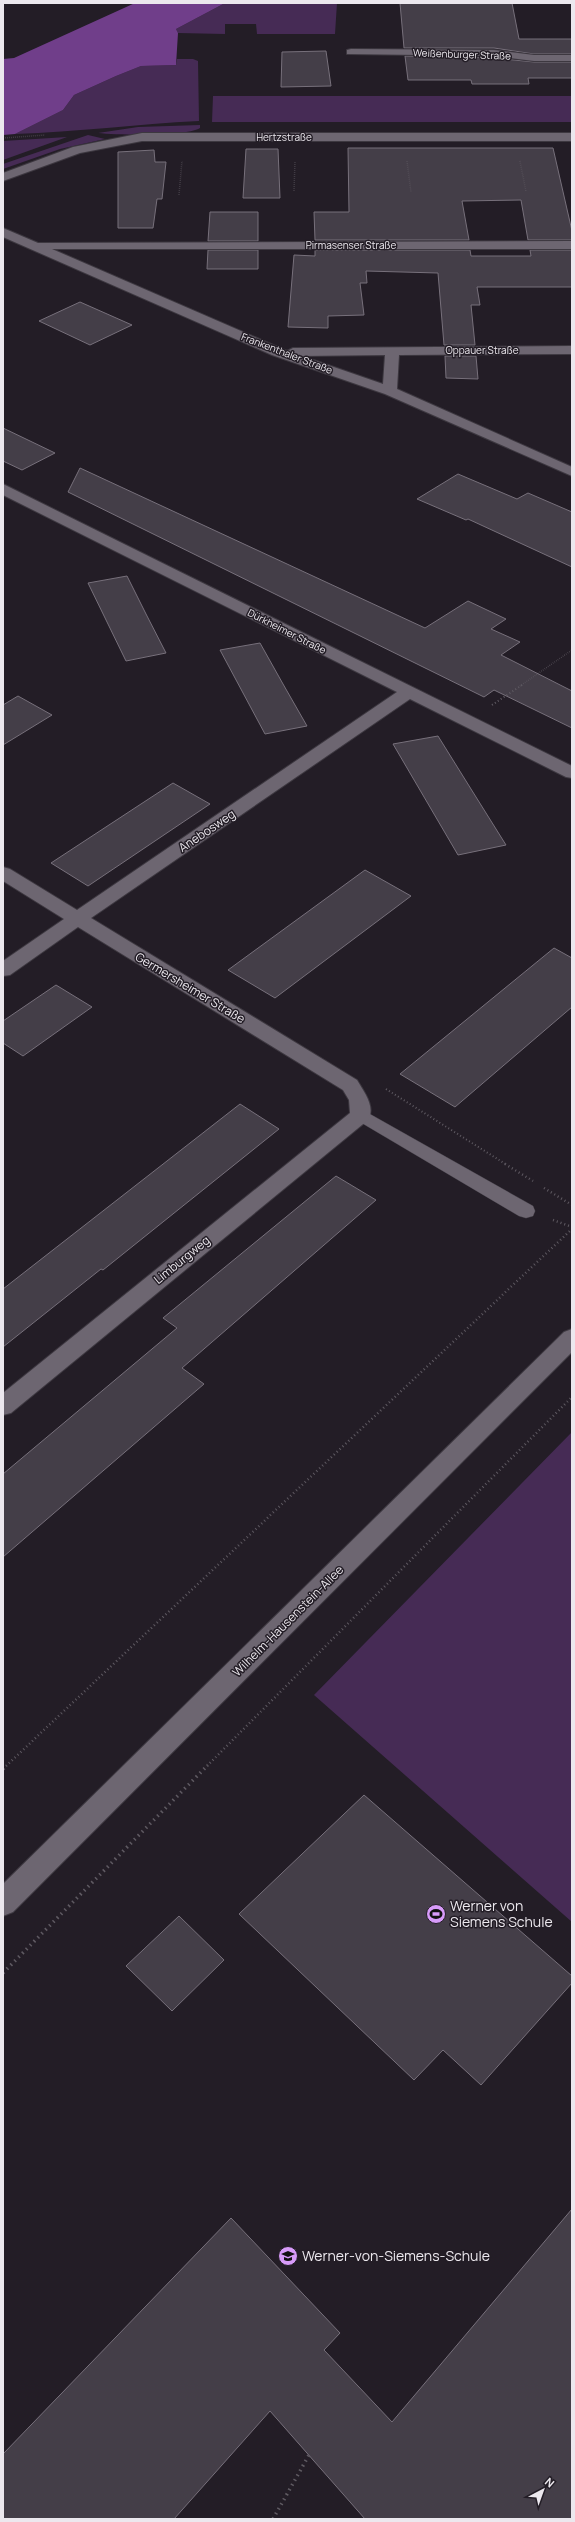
<svg xmlns="http://www.w3.org/2000/svg" width="575" height="2522" viewBox="0 0 575 2522" font-family="Manrope,sans-serif">
	<style>
		.green { fill: #462b55 }
		.forest { fill: #703e8a }
		.building { fill: #443e48; stroke: #77707b }
		.lines { fill: none; stroke-linecap: round; stroke-linejoin: round }
		.lane-casing { stroke: #3d3840; stroke-width: 1 }
		.street-casing { stroke: #3d3840; stroke-width: 2 }
		.secondary-casing { stroke: #3d3840; stroke-width: 2 }
		.path-far3 { stroke: #5f5a62; stroke-width: 1.5; stroke-dasharray: 0.5 1.5; stroke-linecap: butt }
		.path-far2 { stroke: #5f5a62; stroke-width: 2; stroke-dasharray: 1 2.5; stroke-linecap: butt }
		.path-far1 { stroke: #5f5a62; stroke-width: 2.5; stroke-dasharray: 1 3; stroke-linecap: butt }
		.path { stroke: #5f5a62; stroke-width: 3.5; stroke-dasharray: 1.5 4; stroke-linecap: butt }
		.lane { fill: #6d6671; fill-rule: evenodd }
		.street { fill: #6d6671; fill-rule: evenodd }
		.secondary { fill: #6d6671; fill-rule: evenodd }
		.labels { text-anchor: middle; stroke-width: 3; stroke-linejoin: round; paint-order: stroke }
		.far-street-label { font-size: 10px; fill: #ece8ee; stroke: #231d26 }
		.street-label { font-size: 12px; fill: #ece8ee; stroke: #231d26 }
		.near-poi-label { font-size: 14px; fill: #ece8ee; stroke: #231d26; text-anchor: start }
	</style>
	<rect width="100%" height="100%" fill="#231d26"/>
	<path class="green" d="M 225,3 L 337,3 L 335,34 L 257,34 L 256,24 L 225,24 L 225,34 L 178,33 L 176,29 Z
		M 177,59 L 193,59 L 198,61 L 199,121 C 137,124 77,132 15,134 L 63,110 L 74,95 L 116,76 L 141,66 L 176,65 Z
		M 213,96 L 572,96 L 572,122 L 212,122 Z
		M 200,125 L 200,128 C 185,137 118,135 98,133 L 138,127 Z
		M 88,135 L 105,139 L 60,149 L 3,169 L 3,164 Z
		M 67,137 L 3,160 L 3,141 Z
		M 572,1432 L 572,1922 L 314,1695 Z"/>
	<path class="forest" d="M 135,3 L 225,3 L 176,29 L 178,33 L 176,65 L 141,66 L 116,76 L 74,95 L 63,110 L 15,134 L 3,135 L 3,59 L 14,58 Z"/>
	<path class="building" d="M 400,3 L 512,3 L 519,39 L 572,39 L 572,54 L 534,54 L 494,48 L 404,48 Z
		M 326,51 L 331,86 L 281,87 L 282,52 Z
		M 405,56 L 494,58 L 534,62 L 572,62 L 572,78 L 528,78 L 529,84 L 472,84 L 471,80 L 408,80 Z
		M 348,148 L 553,148 L 572,231 L 572,240 L 528,240 L 521,200 L 462,201 L 469,240 L 315,240 L 314,212 L 349,212 Z
		M 246,149 L 278,149 L 280,198 L 243,198 Z
		M 154,150 L 155,162 L 166,162 L 162,199 L 157,199 L 153,228 L 118,228 L 118,152 Z
		M 210,212 L 258,212 L 258,241 L 208,241 Z
		M 208,250 L 258,250 L 258,269 L 207,269 Z
		M 315,250 L 470,250 L 471,256 L 531,256 L 530,250 L 572,250 L 572,287 L 477,287 L 480,305 L 471,305 L 475,345 L 444,345 L 438,273 L 366,271 L 367,283 L 360,283 L 364,315 L 328,316 L 328,328 L 288,327 L 294,255 L 315,256 Z
		M 80,302 L 132,325 L 90,345 L 39,321 Z
		M 445,356 L 476,356 L 478,379 L 446,378 Z
		M 3,428 L 55,453 L 22,470 L 3,461 Z
		M 80,468 L 425,628 L 468,601 L 506,619 L 491,629 L 520,642 L 501,655 L 572,691 L 572,728 L 494,690 L 484,697 L 68,492 Z
		M 458,474 L 517,499 L 528,493 L 572,512 L 572,567 L 468,519 L 466,520 L 417,499 Z
		M 127,576 L 146,614 L 166,653 L 126,661 L 88,583 Z
		M 260,643 L 283,684 L 307,726 L 265,734 L 220,650 Z
		M 18,696 L 52,715 L 3,745 L 3,705 Z
		M 438,736 L 471,789 L 506,845 L 458,855 L 393,744 Z
		M 173,783 L 210,804 L 88,886 L 51,863 Z
		M 365,870 L 411,896 L 275,998 L 228,970 Z
		M 554,948 L 572,958 L 572,1007 L 455,1107 L 400,1074 Z
		M 56,985 L 92,1007 L 23,1056 L 3,1043 L 3,1021 Z
		M 240,1104 L 279,1129 L 103,1270 L 101,1269 L 3,1347 L 3,1289 Z
		M 336,1176 L 376,1200 L 182,1368 L 204,1384 L 3,1557 L 3,1474 L 177,1328 L 163,1318 Z
		M 364,1795 L 572,1976 L 572,1983 L 481,2085 L 443,2050 L 414,2080 L 239,1914 Z
		M 179,1916 L 224,1960 L 172,2011 L 126,1966 Z
		M 572,2209 L 572,2519 L 365,2519 L 270,2411 L 174,2519 L 3,2519 L 3,2454 L 231,2218 L 340,2333 L 324,2350 L 392,2422 Z"/>
	<g class="lines">
		<g class="lane-casing">
			<path id="lane" d="M 361,1109 L 533,1206 L 535,1211 L 533,1216 L 526,1218 L 519,1216 L 355,1119 L 352,1115 L 355,1111 Z"/>
		</g>
		<g class="street-casing">
			<path id="street" d="M 351,49 L 494,50 L 534,55 L 572,55 L 572,61 L 534,61 L 494,56 L 347,54 L 347,50 Z
				M 3,228 L 38,243 L 572,241 L 572,249 L 52,249 L 287,351 L 293,348 L 572,346 L 572,354 L 399,355 L 397,389 L 572,467 L 572,476 L 385,394 L 272,355 L 3,237 ZM 385,355 L 383,384 L 302,356 Z
				M 3,484 L 572,766 L 572,778 L 566,777 L 410,699 L 91,918 L 357,1080 C 364,1092 376,1107 368,1120 L 11,1413 L 3,1415 L 3,1393 L 350,1113 L 349,1100 L 343,1090 L 78,927 L 10,975 L 3,976 L 3,961 L 64,919 L 3,881 L 3,867 L 10,869 L 77,910 L 397,692 L 3,495 Z"/>
		</g>
		<g class="secondary-casing">
			<path id="secondary" d="M 142,133 L 572,133 L 572,141 L 142,141 L 80,153 L 3,181 L 3,173 L 73,147 Z
				M 572,1329 L 572,1352 L 13,1912 L 3,1916 L 3,1884 L 564,1332 Z"/>
		</g>
		<path class="path-far3" d="M 3,138 L 45,135
			M 407,161 L 411,192
			M 520,161 L 526,192
			M 294,191 L 295,161
			M 179,195 L 182,161
			M 520,686 L 572,650"/>
		<path class="path-far2" d="M 492,705 L 522,685
			M 386,1089 L 507,1165"/>
		<path class="path-far1" d="M 505,1164 L 533,1181
			M 544,1188 L 572,1205
			M 553,1220 L 572,1227
			M 6,1766 L 572,1229
			M 207,1766 L 572,1397"/>
		<path class="path" d="M 3,1769 L 7,1765
			M 3,1973 L 208,1765
			M 273,2519 L 309,2455"/>
		<use href="#lane" class="lane"/>
		<use href="#street" class="street"/>
		<use href="#secondary" class="secondary"/>
	</g>
	<defs>
		<g id="stadium-disc" transform="scale(1)"><circle r="9.5" fill="#d79bf9" stroke="#231d26"/><path d="M0-5a6.5 5 0 1 0 0 10a6.5 5 0 1 0 0-10ZM-3.5-1.8h7v3.6h-7Z" fill="#111"/></g>
		<g id="school-disc" transform="scale(1)"><circle r="9.5" fill="#d79bf9" stroke="#231d26"/><path d="M0-5L7-2L0 1L-7-2ZM-4 1L0 2.5L4 1V4Q0 6-4 4Z" fill="#111"/></g>
	</defs>
	<g fill-rule="evenodd">
		<use href="#stadium-disc" x="436" y="1914"/>
		<use href="#school-disc" x="288" y="2256"/>
	</g>
	<g class="labels">
		<g class="far-street-label">
			<text transform="translate(462 54) rotate(2)" y="4">Weißenburger Straße</text>
			<text x="284" y="141">Hertzstraße</text>
			<text x="351" y="249">Pirmasenser Straße</text>
			<text x="482" y="354">Oppauer Straße</text>
			<text transform="translate(287 353) rotate(21)" y="4">Frankenthaler Straße</text>
			<text transform="translate(287 631) rotate(27)" y="4">Dürkheimer Straße</text>
		</g>
		<g class="street-label">
			<text transform="translate(207 831) rotate(-34)" y="4">Anebosweg</text>
			<text transform="translate(190 988) rotate(31)" y="4">Germersheimer Straße</text>
			<text transform="translate(182 1260) rotate(-39)" y="4">Limburgweg</text>
			<text transform="translate(288 1621) rotate(-45)" y="4">Wilhelm-Hausenstein-Allee</text>
		</g>
		<g class="near-poi-label">
			<text x="450" y="1911">Werner von<tspan x="450" dy="16">Siemens Schule</tspan></text>
			<text x="302" y="2261">Werner-von-Siemens-Schule</text>
		</g>
	</g>
	<rect width="575" height="2522" fill="none" stroke="#ece8ee" stroke-width="8"/>
	<g transform="translate(543 2490) rotate(41)" stroke="#231d26" stroke-width="3" paint-order="stroke">
	<path d="M0-3L7 15L0 10L-7 15Z" fill="#ece8ee"/>
	<text y="-6" font-size="11" font-weight="bold" text-anchor="middle" fill="#ece8ee">N</text>
	</g>
</svg>
